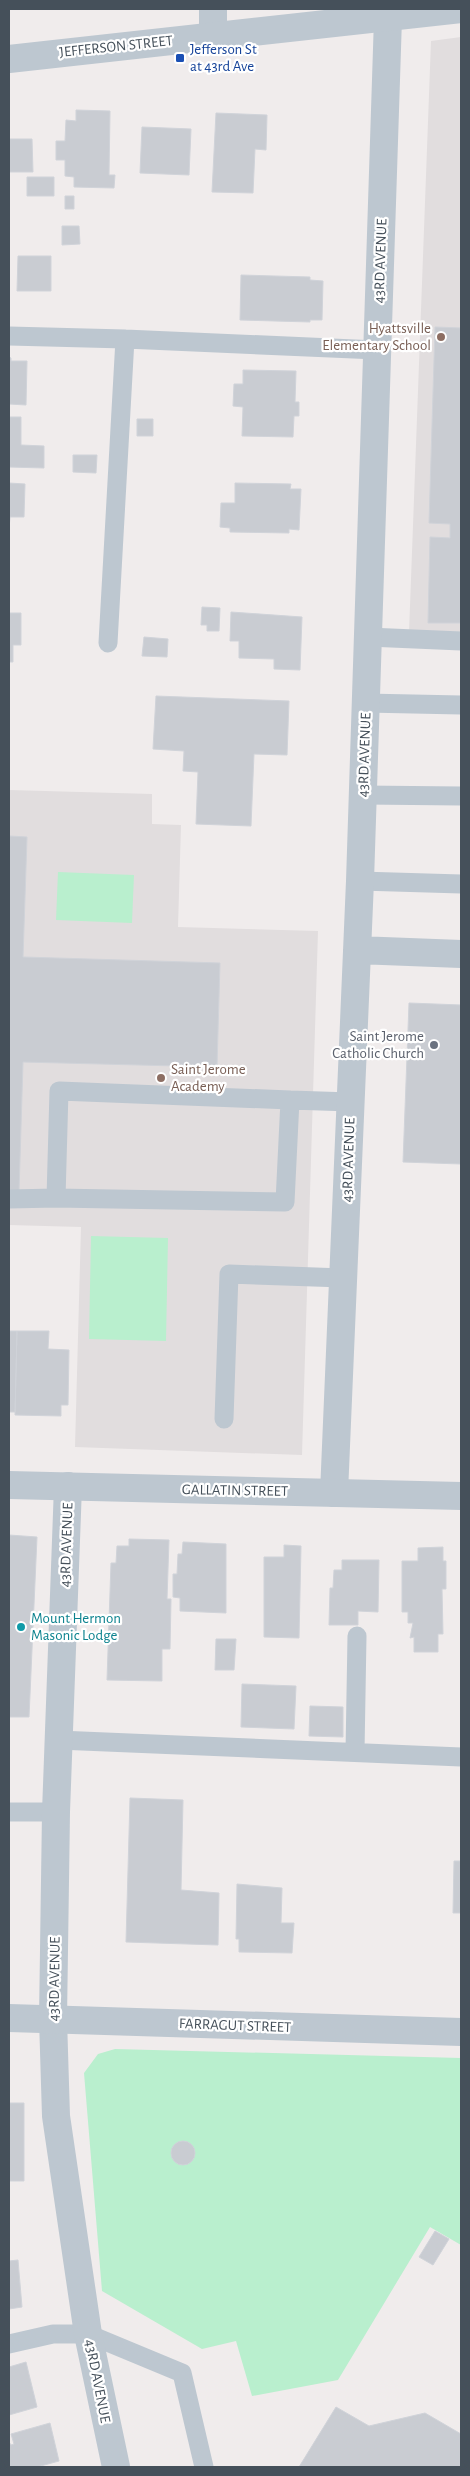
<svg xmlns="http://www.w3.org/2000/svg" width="470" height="2476" viewBox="0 0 470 2476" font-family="'Alegreya Sans',sans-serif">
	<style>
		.education { fill: #e1ddde }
		.green { fill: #b9efce }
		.building { fill: #c9ccd2; stroke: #d0d3d9 }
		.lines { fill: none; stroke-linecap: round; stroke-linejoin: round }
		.service { stroke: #bdc7d0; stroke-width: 19 }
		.minor { stroke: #bdc7d0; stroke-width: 28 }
		.tertiary { stroke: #bdc7d0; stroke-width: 28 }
		.transit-dot { fill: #1a4fb4; stroke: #fff; stroke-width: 2 }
		.education-dot { fill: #8d6e63; stroke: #fff; stroke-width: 2 }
		.worship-dot { fill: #6b7280; stroke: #fff; stroke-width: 2 }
		.culture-dot { fill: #0f9aa8; stroke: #fff; stroke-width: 2 }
		.labels { text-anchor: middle; stroke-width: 4.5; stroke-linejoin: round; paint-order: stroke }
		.street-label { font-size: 15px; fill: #45505a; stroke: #fff }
		.transit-label { font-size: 15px; fill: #164399; stroke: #fff; text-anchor: start }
		.education-label { font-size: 15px; fill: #785e54; stroke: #fff; text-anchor: end }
		.worship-label { font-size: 15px; fill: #5b616d; stroke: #fff; text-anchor: end }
		.culture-label { font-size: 15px; fill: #0d838f; stroke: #fff; text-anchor: start }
	</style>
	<rect width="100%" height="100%" fill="#f0ecec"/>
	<path class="education" d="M 461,37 L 461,635 L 409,633 L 431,41 Z
		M 9,790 L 152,794 L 152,824 L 181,825 L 178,927 L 318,931 L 302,1455 L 75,1447 L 81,1227 L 9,1225 Z"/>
	<path class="green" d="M 58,872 L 134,875 L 132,923 L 56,920 Z
		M 91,1236 L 168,1238 L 166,1341 L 89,1339 Z
		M 115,2049 L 461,2058 L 461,2245 L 430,2227 L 338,2380 L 252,2396 L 236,2341 L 202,2349 L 102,2291 L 84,2073 L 98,2054 Z"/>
	<path class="building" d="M 76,110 L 110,111 L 109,175 L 115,175 L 114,188 L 74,187 L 74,177 L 65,176 L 65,160 L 56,160 L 56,141 L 65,141 L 66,120 L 76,121 Z
		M 216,113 L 267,115 L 266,150 L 255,149 L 253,193 L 212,192 Z
		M 142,127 L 191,129 L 189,175 L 140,173 Z
		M 9,139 L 32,139 L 33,172 L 9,172 Z
		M 27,177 L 54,177 L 54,196 L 27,196 Z
		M 65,196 L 74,196 L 74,209 L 65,209 Z
		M 62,226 L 79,226 L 80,244 L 62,245 Z
		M 18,256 L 51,256 L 51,291 L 17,291 Z
		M 241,275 L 310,277 L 310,280 L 323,281 L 322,320 L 310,320 L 310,322 L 240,320 Z
		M 435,327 L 461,328 L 461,623 L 428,623 L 430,537 L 450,538 L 450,524 L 429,523 Z
		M 9,357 L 11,358 L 11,361 L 27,361 L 26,405 L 9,404 Z
		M 243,370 L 296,371 L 295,402 L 299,402 L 299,416 L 294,416 L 293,437 L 242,436 L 243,407 L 233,406 L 234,384 L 243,384 Z
		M 9,417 L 21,417 L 21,445 L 44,446 L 44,468 L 9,467 Z
		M 137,419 L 153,419 L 153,436 L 137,436 Z
		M 73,455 L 97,455 L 96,473 L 73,472 Z
		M 9,483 L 25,484 L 24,517 L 10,517 L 9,529 Z
		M 235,483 L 291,484 L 290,489 L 301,489 L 299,530 L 289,529 L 289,533 L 230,532 L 230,528 L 220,527 L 221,503 L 235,503 Z
		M 202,607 L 220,608 L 219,631 L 207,631 L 207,625 L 201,625 Z
		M 231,612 L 302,617 L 300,670 L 274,669 L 274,659 L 239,658 L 239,641 L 230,641 Z
		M 9,613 L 21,613 L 21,645 L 13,645 L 13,662 L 9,662 Z
		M 144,637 L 168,639 L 167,657 L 142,656 Z
		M 156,696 L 289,701 L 287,755 L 254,754 L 251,826 L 196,824 L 198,772 L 183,771 L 184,751 L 153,749 Z
		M 9,836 L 27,837 L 23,957 L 220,963 L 217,1067 L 23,1062 L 19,1191 L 9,1191 Z
		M 409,1003 L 461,1005 L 461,1164 L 403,1162 Z
		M 9,1331 L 17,1331 L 15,1412 L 9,1412 Z
		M 17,1331 L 49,1331 L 48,1349 L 69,1350 L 68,1405 L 61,1405 L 61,1416 L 15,1415 Z
		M 9,1535 L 37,1537 L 29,1717 L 9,1717 Z
		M 129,1539 L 169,1540 L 167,1599 L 171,1599 L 170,1649 L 162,1649 L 162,1681 L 107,1680 L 111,1563 L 116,1563 L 117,1546 L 129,1546 Z
		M 183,1542 L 226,1544 L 226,1613 L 180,1611 L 180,1598 L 173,1597 L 173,1574 L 177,1574 L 178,1554 L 182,1554 Z
		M 284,1545 L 301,1546 L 299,1638 L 264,1637 L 264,1557 L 284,1557 Z
		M 443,1547 L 443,1561 L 446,1561 L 446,1589 L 442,1589 L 443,1634 L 438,1634 L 438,1652 L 414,1652 L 414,1637 L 410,1638 L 413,1623 L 408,1623 L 408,1612 L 402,1612 L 402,1561 L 418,1561 L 418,1548 Z
		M 342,1560 L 379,1560 L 378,1612 L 358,1611 L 358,1625 L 329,1625 L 330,1588 L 333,1588 L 334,1570 L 342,1570 Z
		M 216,1639 L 236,1639 L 234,1670 L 215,1670 Z
		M 242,1684 L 296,1686 L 294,1729 L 241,1727 Z
		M 310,1706 L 343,1707 L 343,1737 L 309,1736 Z
		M 130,1798 L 183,1800 L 181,1890 L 219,1893 L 218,1945 L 126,1942 Z
		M 454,1861 L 461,1861 L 461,1913 L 453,1913 Z
		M 237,1884 L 282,1888 L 281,1923 L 294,1923 L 292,1953 L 239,1952 L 239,1939 L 236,1939 Z
		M 9,2103 L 24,2103 L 24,2181 L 9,2181 Z
		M171 2153a12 12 0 1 1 24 0a12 12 0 1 1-24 0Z
		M 435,2231 L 449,2239 L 433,2265 L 419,2257 Z
		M 18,2260 L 22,2307 L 9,2309 L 9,2261 Z
		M 26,2362 L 37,2407 L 9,2415 L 9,2367 Z
		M 336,2407 L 369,2426 L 425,2413 L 461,2434 L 461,2467 L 299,2467 Z
		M 50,2423 L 59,2461 L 37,2467 L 9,2467 L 9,2442 L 11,2445 L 14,2444 L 11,2434 Z"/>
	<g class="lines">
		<path class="service" d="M 9,336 L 125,339 L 377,350
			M 368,637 L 461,641
			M 108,643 L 125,339
			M 365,703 L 461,705
			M 363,795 L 461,796
			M 360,881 L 461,884
			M 290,1100 L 285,1202 L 56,1198 L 59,1091 L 290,1100 L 351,1102
			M 9,1199 L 56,1198
			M 224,1419 L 229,1274 L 343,1278
			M 58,1740 L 461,1757
			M 355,1752 L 357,1636
			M 9,1812 L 56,1812
			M 9,2344 L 53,2334 L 88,2334 L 182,2373 L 204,2467"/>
		<path class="minor" d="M 213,9 L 213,35
			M 357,950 L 461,954
			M 68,1486 L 56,1812 L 53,2019 L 56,2116 L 88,2334 L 116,2467
			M 334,1493 L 360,881 L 388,18"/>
		<path class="tertiary" d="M 9,59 L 461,9
			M 9,1485 L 461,1496
			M 9,2018 L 461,2032"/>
	</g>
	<rect class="transit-dot" x="175" y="53" width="10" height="10" rx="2.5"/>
	<g class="education-dot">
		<circle cx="441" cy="337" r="5"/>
		<circle cx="161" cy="1078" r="5"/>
	</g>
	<circle class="worship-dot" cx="434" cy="1045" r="5"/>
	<circle class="culture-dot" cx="21" cy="1627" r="5"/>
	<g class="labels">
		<g class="street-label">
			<text transform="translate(116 46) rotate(-6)" y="5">JEFFERSON STREET</text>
			<text transform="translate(380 261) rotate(-88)" y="5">43RD AVENUE</text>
			<text transform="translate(364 755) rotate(-88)" y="5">43RD AVENUE</text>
			<text transform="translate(348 1160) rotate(-88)" y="5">43RD AVENUE</text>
			<text transform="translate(235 1490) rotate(1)" y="5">GALLATIN STREET</text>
			<text transform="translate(66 1545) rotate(-88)" y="5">43RD AVENUE</text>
			<text transform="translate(54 1979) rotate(-89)" y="5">43RD AVENUE</text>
			<text transform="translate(235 2025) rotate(2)" y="5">FARRAGUT STREET</text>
			<text transform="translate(98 2381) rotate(79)" y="5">43RD AVENUE</text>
		</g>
		<g class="transit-label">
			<text x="190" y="54">Jefferson St<tspan x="190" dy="17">at 43rd Ave</tspan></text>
		</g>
		<g class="education-label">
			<text x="431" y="333">Hyattsville<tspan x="431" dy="17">Elementary School</tspan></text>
			<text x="171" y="1074" text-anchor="start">Saint Jerome<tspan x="171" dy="17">Academy</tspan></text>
		</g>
		<g class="worship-label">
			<text x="424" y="1041">Saint Jerome<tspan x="424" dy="17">Catholic Church</tspan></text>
		</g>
		<g class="culture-label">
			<text x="31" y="1623">Mount Hermon<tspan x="31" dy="17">Masonic Lodge</tspan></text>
		</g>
	</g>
	<rect width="470" height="2476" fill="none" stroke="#45505a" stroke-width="20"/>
</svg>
